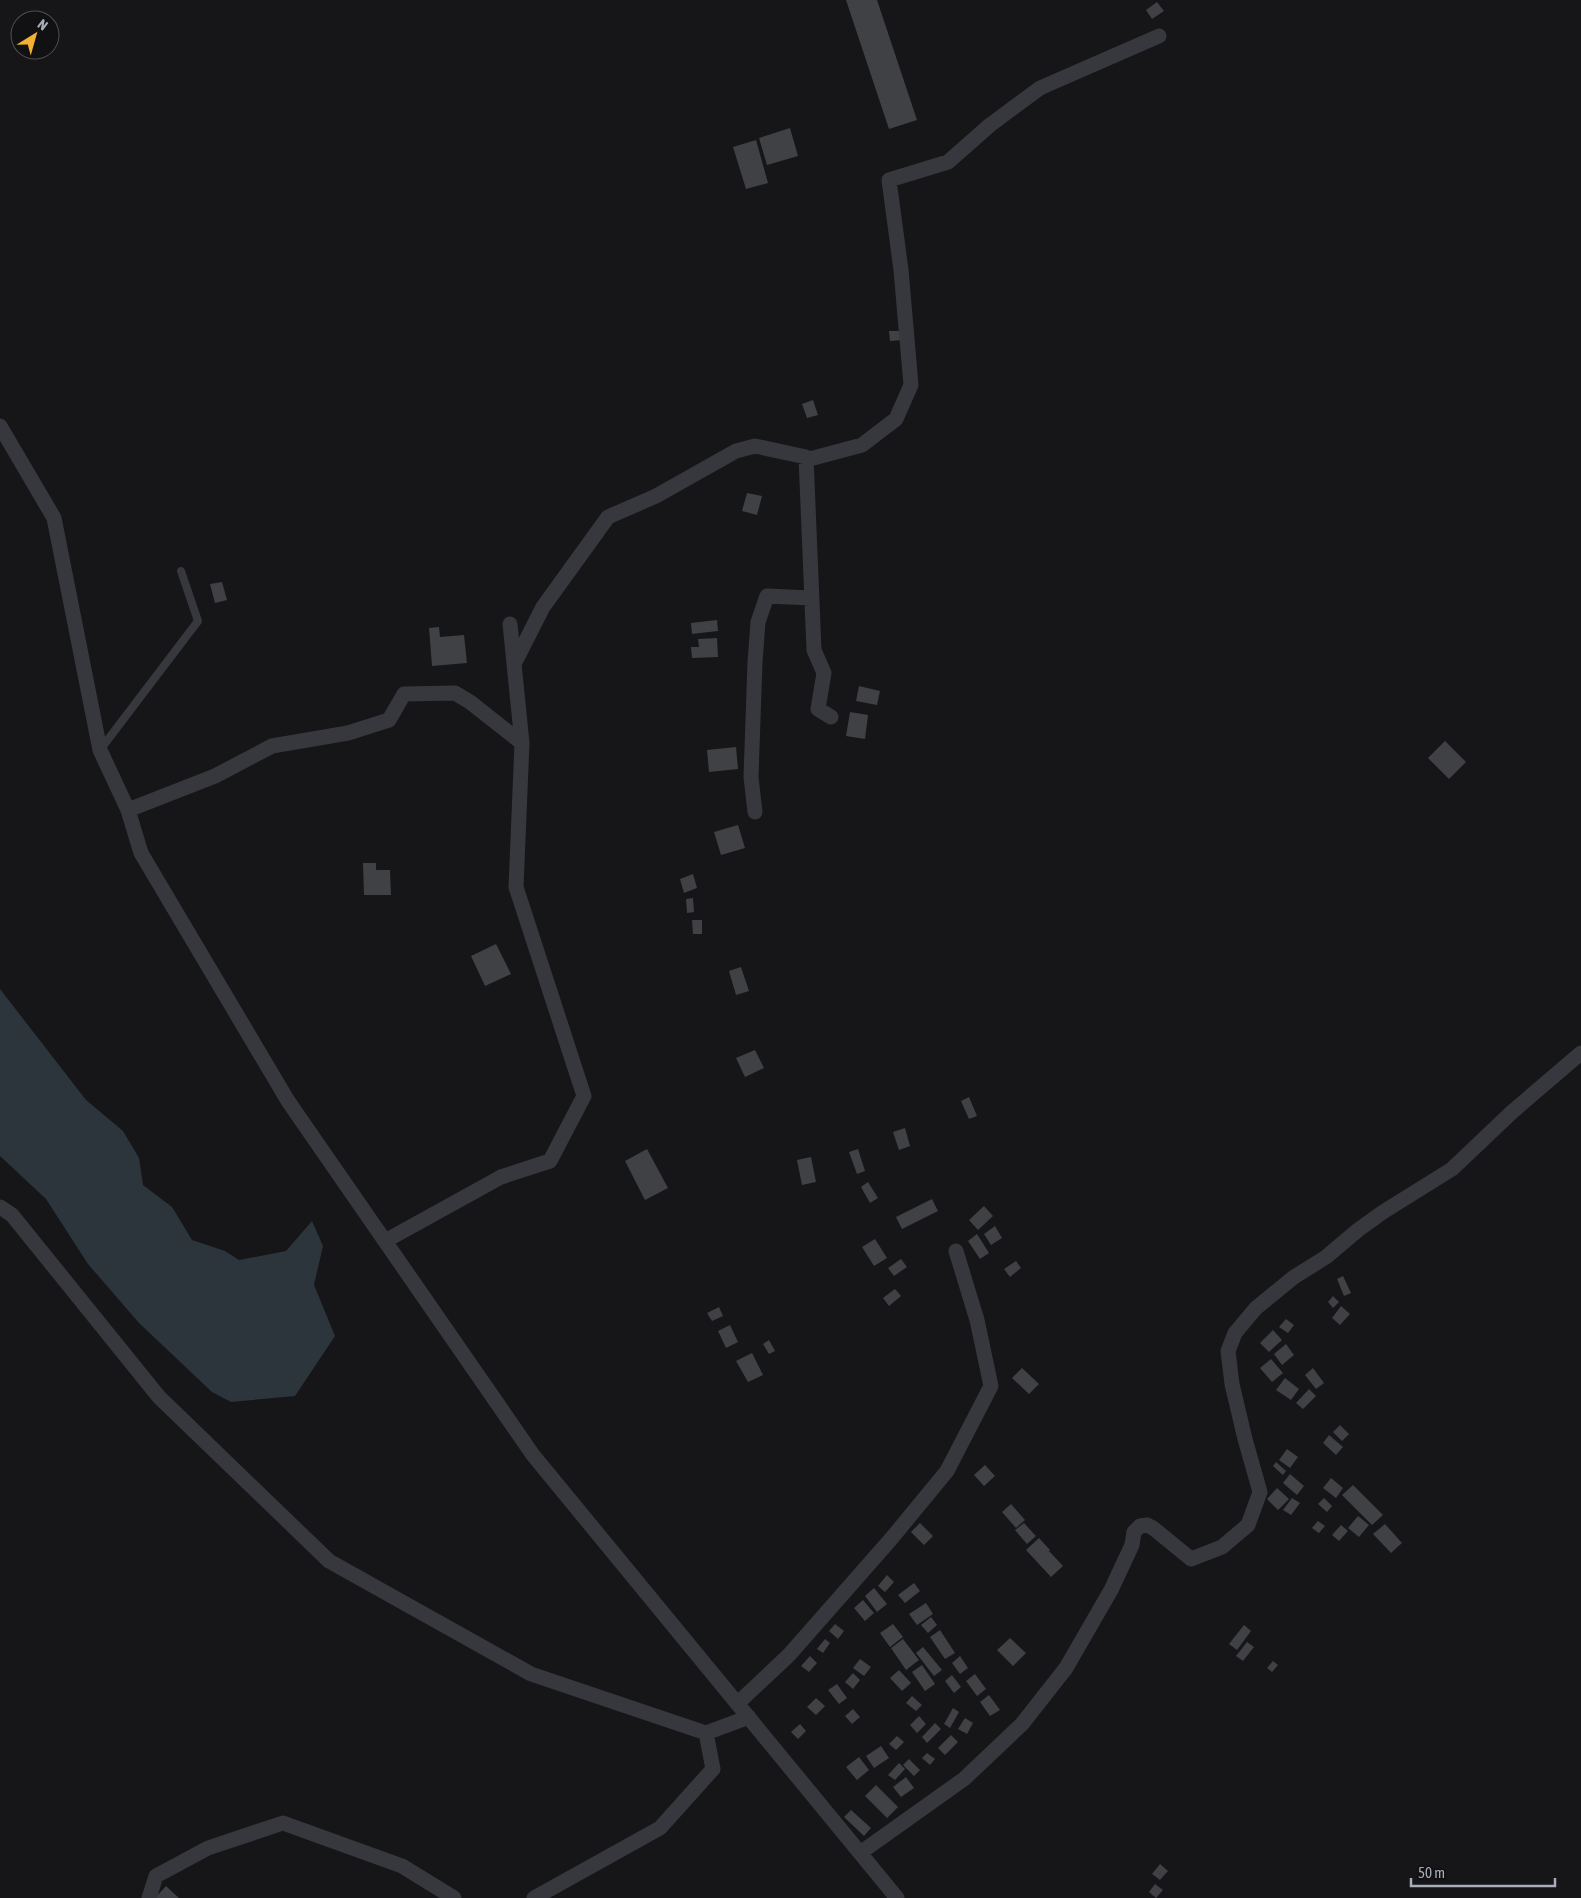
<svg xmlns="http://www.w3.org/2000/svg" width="1581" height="1898" viewBox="0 0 1581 1898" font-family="'Asap Condensed',sans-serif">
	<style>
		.water { fill: #2c353c }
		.building { fill: #404145 }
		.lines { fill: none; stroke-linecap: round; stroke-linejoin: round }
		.lane { stroke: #37383d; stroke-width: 8 }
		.street { stroke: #37383d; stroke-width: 15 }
	</style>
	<rect width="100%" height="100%" fill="#161618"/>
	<path class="water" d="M 0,989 L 86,1100 L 123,1131 L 139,1158 L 143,1185 L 172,1207 L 192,1240 L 225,1251 L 239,1260 L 286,1251 L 312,1221 L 323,1246 L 314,1285 L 335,1336 L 295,1396 L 231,1402 L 212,1392 L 139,1323 L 88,1264 L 46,1199 L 0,1156 Z"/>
	<path class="building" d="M 846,0 L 877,0 L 917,120 L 889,129 Z
		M 1157,2 L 1164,11 L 1152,19 L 1146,10 Z
		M 790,128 L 798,156 L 767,165 L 759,138 Z
		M 756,140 L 768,183 L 746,189 L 733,147 Z
		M 889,331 L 902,331 L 902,340 L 890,341 Z
		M 813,400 L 818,415 L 807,418 L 802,404 Z
		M 747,493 L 762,496 L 757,515 L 742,511 Z
		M 222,582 L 227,600 L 215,603 L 210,584 Z
		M 717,620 L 718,631 L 692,634 L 691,623 Z
		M 439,627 L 440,637 L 464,635 L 467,663 L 432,666 L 429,628 Z
		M 717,638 L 718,657 L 692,658 L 691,647 L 699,647 L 698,639 Z
		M 859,686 L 880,691 L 877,705 L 856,701 Z
		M 850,712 L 868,715 L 865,739 L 846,736 Z
		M 1445,741 L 1466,762 L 1449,779 L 1428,758 Z
		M 736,747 L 738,769 L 709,772 L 707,750 Z
		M 738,825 L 745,848 L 721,855 L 714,832 Z
		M 363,863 L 376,863 L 376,870 L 390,870 L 391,895 L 364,895 Z
		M 693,874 L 697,888 L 684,893 L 680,879 Z
		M 693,898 L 694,912 L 687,913 L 686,899 Z
		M 692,920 L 702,920 L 702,934 L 693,934 Z
		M 496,944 L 511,974 L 485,986 L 471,956 Z
		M 741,967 L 749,991 L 736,995 L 729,971 Z
		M 755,1050 L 764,1068 L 745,1077 L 736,1058 Z
		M 969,1097 L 977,1116 L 969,1119 L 961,1101 Z
		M 905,1128 L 910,1146 L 899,1150 L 893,1132 Z
		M 647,1149 L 668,1188 L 645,1200 L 625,1161 Z
		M 858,1149 L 865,1171 L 857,1174 L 849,1152 Z
		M 811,1157 L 816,1182 L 802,1185 L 797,1160 Z
		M 868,1182 L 878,1198 L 870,1203 L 861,1187 Z
		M 932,1199 L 938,1211 L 902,1229 L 896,1217 Z
		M 984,1206 L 993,1216 L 978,1230 L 969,1220 Z
		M 995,1226 L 1002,1238 L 991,1245 L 984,1234 Z
		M 977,1234 L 989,1253 L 980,1259 L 968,1241 Z
		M 875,1239 L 887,1258 L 874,1266 L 862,1247 Z
		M 901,1259 L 907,1267 L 894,1276 L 888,1268 Z
		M 1016,1261 L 1021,1268 L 1010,1277 L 1004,1269 Z
		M 1343,1276 L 1351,1293 L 1344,1296 L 1337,1279 Z
		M 895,1289 L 901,1296 L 889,1306 L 883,1298 Z
		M 1333,1296 L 1339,1302 L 1333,1308 L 1328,1302 Z
		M 1341,1306 L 1350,1314 L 1340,1325 L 1332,1318 Z
		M 719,1307 L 723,1316 L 712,1321 L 707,1313 Z
		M 1286,1319 L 1294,1325 L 1288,1333 L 1279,1327 Z
		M 730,1325 L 738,1342 L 726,1348 L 718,1331 Z
		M 1273,1330 L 1282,1340 L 1269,1352 L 1260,1343 Z
		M 769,1340 L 775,1351 L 769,1354 L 763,1344 Z
		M 1286,1344 L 1294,1355 L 1282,1365 L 1274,1354 Z
		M 752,1353 L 763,1375 L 748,1382 L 736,1361 Z
		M 1271,1359 L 1283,1373 L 1272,1382 L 1260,1368 Z
		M 1022,1368 L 1039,1384 L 1029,1394 L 1012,1378 Z
		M 1313,1368 L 1324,1383 L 1316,1389 L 1305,1375 Z
		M 1285,1378 L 1299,1389 L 1291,1400 L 1276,1390 Z
		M 1309,1389 L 1316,1396 L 1303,1409 L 1296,1403 Z
		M 1340,1425 L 1349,1434 L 1342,1441 L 1333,1432 Z
		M 1329,1435 L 1343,1447 L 1336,1455 L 1323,1443 Z
		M 1287,1449 L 1298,1457 L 1290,1468 L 1279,1460 Z
		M 1276,1462 L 1286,1471 L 1283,1475 L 1273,1466 Z
		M 985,1465 L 995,1476 L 984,1486 L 974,1475 Z
		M 1290,1474 L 1304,1486 L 1297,1495 L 1283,1483 Z
		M 1331,1478 L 1343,1488 L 1336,1498 L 1323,1488 Z
		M 1353,1485 L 1383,1515 L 1372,1525 L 1342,1495 Z
		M 1277,1488 L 1289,1499 L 1278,1510 L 1267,1499 Z
		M 1292,1498 L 1300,1503 L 1291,1515 L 1283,1510 Z
		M 1324,1498 L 1332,1506 L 1327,1512 L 1318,1504 Z
		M 1011,1504 L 1025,1520 L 1016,1528 L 1002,1512 Z
		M 1358,1516 L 1369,1525 L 1359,1537 L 1348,1528 Z
		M 1318,1521 L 1325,1526 L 1319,1533 L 1312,1528 Z
		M 920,1523 L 933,1536 L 924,1545 L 911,1532 Z
		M 1024,1523 L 1036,1536 L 1027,1544 L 1015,1530 Z
		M 1385,1524 L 1402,1543 L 1391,1553 L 1373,1534 Z
		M 1341,1525 L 1348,1531 L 1339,1541 L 1332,1535 Z
		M 1039,1538 L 1050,1550 L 1044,1555 L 1049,1551 L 1063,1566 L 1051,1577 L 1026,1550 Z
		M 887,1575 L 894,1582 L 885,1592 L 878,1586 Z
		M 914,1583 L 920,1591 L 905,1603 L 898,1595 Z
		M 874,1588 L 887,1604 L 877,1612 L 865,1596 Z
		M 863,1600 L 874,1613 L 865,1621 L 854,1608 Z
		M 926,1603 L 933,1614 L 917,1625 L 909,1614 Z
		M 931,1617 L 937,1625 L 928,1633 L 921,1625 Z
		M 835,1624 L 844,1631 L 838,1639 L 829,1631 Z
		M 893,1624 L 903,1637 L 890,1647 L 880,1633 Z
		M 1244,1625 L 1251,1631 L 1237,1650 L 1229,1644 Z
		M 940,1630 L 955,1653 L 945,1659 L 930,1637 Z
		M 1010,1638 L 1026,1653 L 1013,1666 L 997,1650 Z
		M 825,1639 L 830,1643 L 823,1653 L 817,1649 Z
		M 903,1639 L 919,1660 L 906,1670 L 891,1648 Z
		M 1247,1642 L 1254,1647 L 1243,1661 L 1236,1656 Z
		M 923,1647 L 942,1670 L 934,1676 L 916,1653 Z
		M 810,1656 L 817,1663 L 809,1672 L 801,1666 Z
		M 960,1656 L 968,1668 L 960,1674 L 952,1663 Z
		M 860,1659 L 871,1667 L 864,1676 L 853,1668 Z
		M 1273,1661 L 1278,1665 L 1272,1672 L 1267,1668 Z
		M 922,1665 L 935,1684 L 925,1691 L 912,1672 Z
		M 899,1670 L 911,1683 L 902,1691 L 890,1678 Z
		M 853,1673 L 860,1680 L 853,1689 L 845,1682 Z
		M 975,1674 L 986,1689 L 977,1696 L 966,1681 Z
		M 952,1675 L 961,1687 L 954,1693 L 945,1681 Z
		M 837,1684 L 847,1698 L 839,1704 L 828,1690 Z
		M 989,1695 L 1000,1710 L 990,1716 L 980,1702 Z
		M 912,1696 L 922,1705 L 916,1711 L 906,1703 Z
		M 816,1698 L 825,1706 L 816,1715 L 807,1707 Z
		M 953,1708 L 959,1712 L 950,1728 L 944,1724 Z
		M 853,1709 L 860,1717 L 852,1724 L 845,1716 Z
		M 919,1716 L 926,1724 L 917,1733 L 910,1725 Z
		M 965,1718 L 973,1723 L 967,1734 L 958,1729 Z
		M 935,1723 L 941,1729 L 927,1743 L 922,1737 Z
		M 800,1724 L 806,1731 L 798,1739 L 791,1732 Z
		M 951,1735 L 958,1742 L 945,1755 L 938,1748 Z
		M 897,1736 L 904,1742 L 896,1750 L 889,1744 Z
		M 881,1746 L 889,1758 L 874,1768 L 866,1756 Z
		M 927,1753 L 935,1759 L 930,1765 L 922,1758 Z
		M 859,1757 L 869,1770 L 857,1780 L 846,1767 Z
		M 909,1759 L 920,1770 L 914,1776 L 903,1765 Z
		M 899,1763 L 905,1769 L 895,1780 L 888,1775 Z
		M 906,1777 L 914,1788 L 901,1797 L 893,1787 Z
		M 876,1785 L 898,1807 L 887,1818 L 865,1796 Z
		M 851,1810 L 871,1828 L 864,1836 L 844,1817 Z
		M 1160,1864 L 1168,1871 L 1160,1880 L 1152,1874 Z
		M 1155,1884 L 1163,1890 L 1156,1898 L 1149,1892 Z
		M 166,1886 L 179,1898 L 155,1898 Z"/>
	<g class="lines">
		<path class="lane" d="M 100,750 L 198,621 L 181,571"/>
		<path class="street" d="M 0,426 L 54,518 L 100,750 L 128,810 L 141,853 L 288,1101 L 533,1455 L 897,1898
			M 806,460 L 862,445 L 896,419 L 911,385 L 901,270 L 889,180 L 948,162 L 990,125 L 1040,88 L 1159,36
			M 514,664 L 543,607 L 608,517 L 656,496 L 736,451 L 755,446 L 806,457 L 814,650 L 824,673 L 818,709 L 831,717
			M 128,810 L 215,776 L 272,746 L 348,733 L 389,720 L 404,694 L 455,693 L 470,702 L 522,743 L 510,624
			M 755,812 L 751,777 L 755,662 L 758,622 L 767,596 L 811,598
			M 0,1207 L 12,1215 L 159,1397 L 329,1561 L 531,1674 L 706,1733 L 749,1717
			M 385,1241 L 501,1177 L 550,1161 L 584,1096 L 516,887 L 522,743
			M 738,1703 L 789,1655 L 891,1539 L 947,1471 L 991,1386 L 977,1320 L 956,1251
			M 860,1853 L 964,1779 L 1022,1724 L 1066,1668 L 1111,1590 L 1132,1545 L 1134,1532 L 1140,1526 L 1147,1525 L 1153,1528 L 1191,1559 L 1222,1547 L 1248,1525 L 1260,1492 L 1245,1439 L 1232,1384 L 1228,1351 L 1235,1333 L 1256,1308 L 1294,1277 L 1326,1257 L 1358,1230 L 1383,1212 L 1452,1169 L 1512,1112 L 1581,1053
			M 149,1898 L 156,1876 L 208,1848 L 283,1823 L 402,1866 L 454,1898
			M 534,1898 L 660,1828 L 713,1769 L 706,1733"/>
	</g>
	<g transform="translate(35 35) rotate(37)"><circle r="24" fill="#111113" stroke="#4d4f55"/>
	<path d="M0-4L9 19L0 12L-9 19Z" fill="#f2b134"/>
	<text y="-8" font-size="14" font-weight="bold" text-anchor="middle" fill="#a8adb8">N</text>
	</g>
	<path d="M1411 1878v8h144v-8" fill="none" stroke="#a8adb8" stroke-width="2.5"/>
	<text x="1418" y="1878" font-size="15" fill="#a8adb8" stroke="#111113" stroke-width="4" paint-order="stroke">50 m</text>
</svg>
